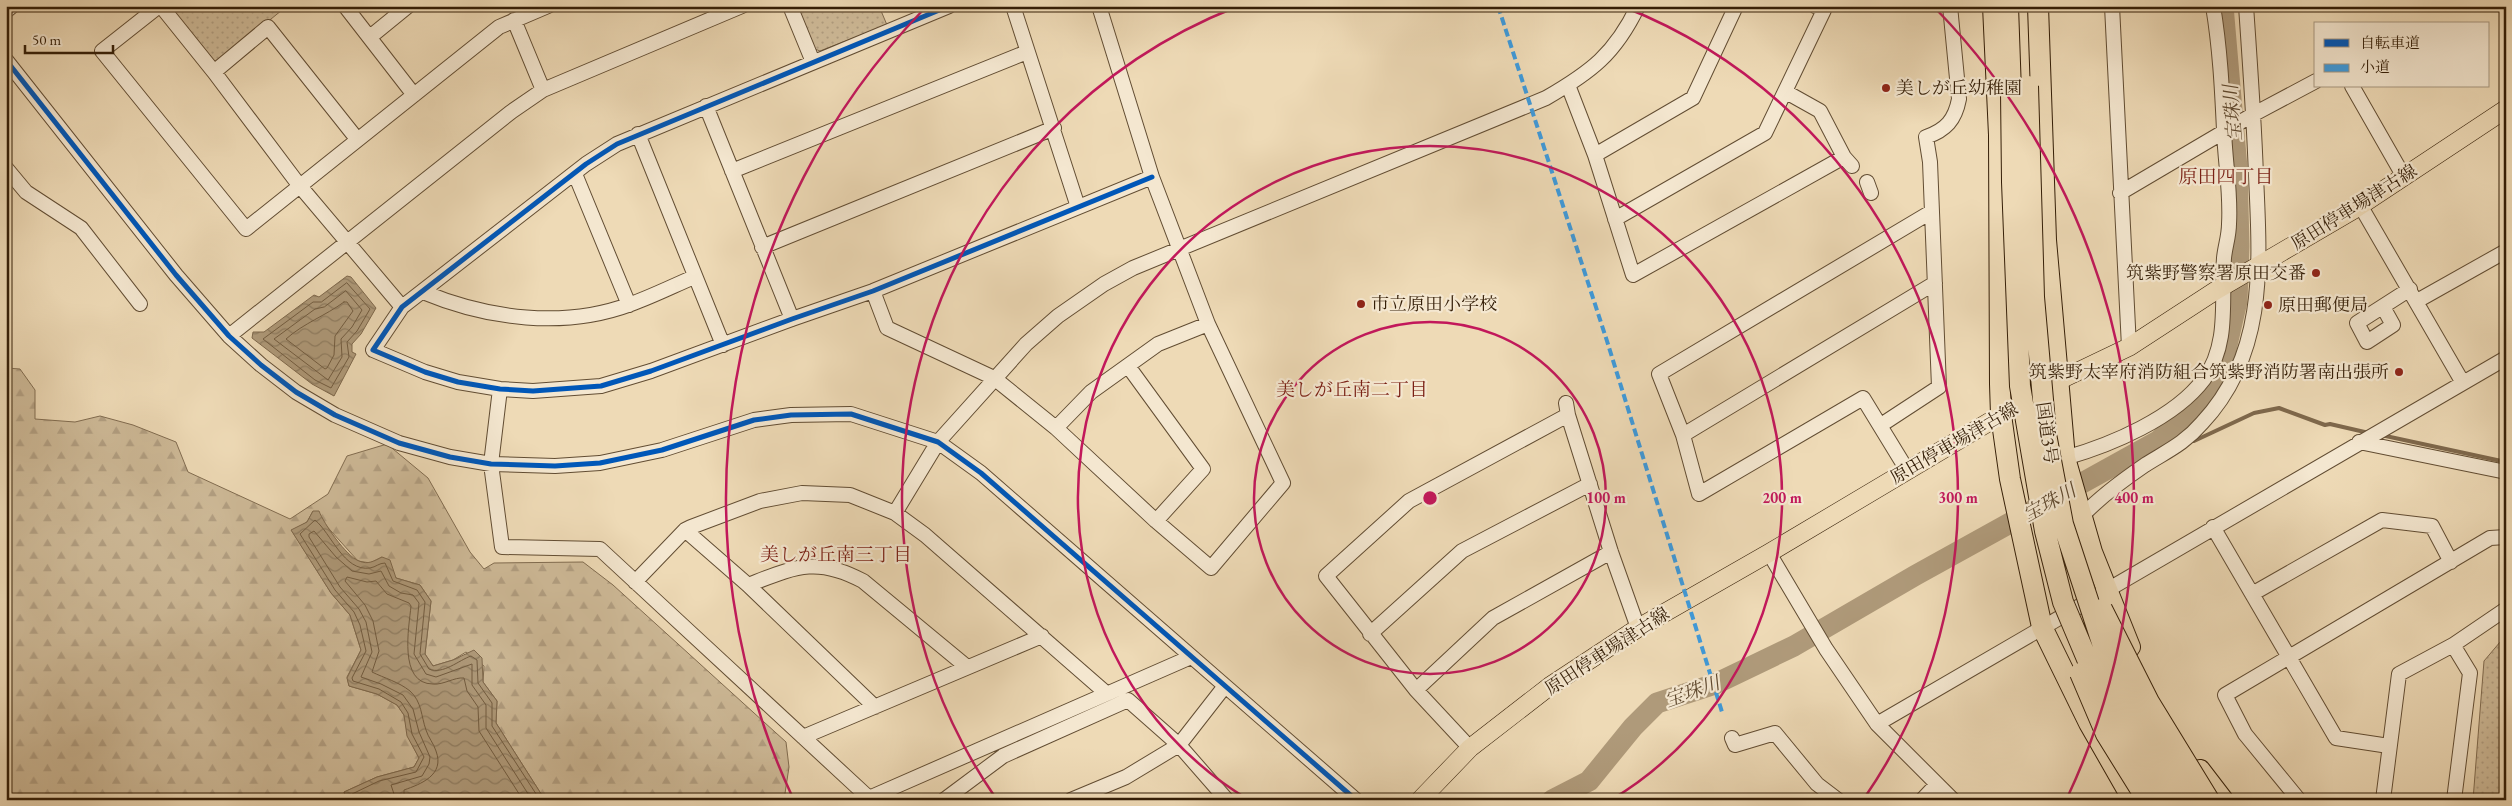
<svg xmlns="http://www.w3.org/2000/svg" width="2512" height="806" viewBox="0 0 2512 806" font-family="'EB Garamond','Noto Serif JP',serif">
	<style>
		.grass { fill: url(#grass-dots); stroke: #816c50 }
		.forest { fill: url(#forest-firs); stroke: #816c50 }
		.water { fill: url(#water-waves); stroke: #7e684c }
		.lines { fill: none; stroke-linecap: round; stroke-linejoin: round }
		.shore { stroke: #725c40; stroke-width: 1 }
		.stream { stroke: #7e684c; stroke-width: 4 }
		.river { stroke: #af9a7a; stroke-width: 21 }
		.minor-casing { stroke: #624d33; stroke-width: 16 }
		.major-casing { stroke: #341e07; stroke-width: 19 }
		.highway-casing { stroke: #341e07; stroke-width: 22 }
		.minor { stroke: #f4e7d0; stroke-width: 14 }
		.major { stroke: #eedab6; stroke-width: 18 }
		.highway { stroke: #eedab6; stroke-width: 20 }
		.highway-bridge-casing { stroke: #341e07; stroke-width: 22; stroke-linecap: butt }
		.highway-bridge { stroke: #eedab6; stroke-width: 20 }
		.quiet { stroke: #3e9bdd; stroke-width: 4; stroke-dasharray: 8 4; stroke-linecap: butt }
		.cycleway-casing { stroke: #f4e7d0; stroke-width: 8 }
		.cycleway { stroke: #0057b8; stroke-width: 5 }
		.ring { fill: none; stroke: #c2185b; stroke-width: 2.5 }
		.poi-dot { fill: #8f2418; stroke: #f4e7d0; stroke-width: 2 }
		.labels { text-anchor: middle; stroke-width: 4.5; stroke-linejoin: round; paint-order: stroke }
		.poi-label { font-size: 18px; fill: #341e07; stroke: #f4e7d0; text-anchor: start }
		.street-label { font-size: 18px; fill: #341e07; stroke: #f4e7d0 }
		.water-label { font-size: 19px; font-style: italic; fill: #5f492f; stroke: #f4e7d0 }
		.neighbourhood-label { font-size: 19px; fill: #7a1f14; stroke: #f4e7d0 }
		.centre { fill: #c2185b; stroke: #f4e7d0; stroke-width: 2.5 }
		.ring-label { font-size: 15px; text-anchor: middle; font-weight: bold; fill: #c2185b; stroke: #f4e7d0; stroke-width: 4.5; stroke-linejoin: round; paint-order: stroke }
	</style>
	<defs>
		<pattern id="grass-dots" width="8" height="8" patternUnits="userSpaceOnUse" patternTransform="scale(1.25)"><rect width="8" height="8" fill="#ceba98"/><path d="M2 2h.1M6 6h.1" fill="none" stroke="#b29f82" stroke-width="1.8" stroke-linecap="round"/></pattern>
		<pattern id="forest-firs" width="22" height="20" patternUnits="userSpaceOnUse" patternTransform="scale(1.25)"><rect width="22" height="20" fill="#ceba98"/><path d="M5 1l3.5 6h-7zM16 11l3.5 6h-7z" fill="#b29f82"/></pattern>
		<pattern id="water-waves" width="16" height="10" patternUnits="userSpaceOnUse" patternTransform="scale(1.25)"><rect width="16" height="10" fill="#af9a7a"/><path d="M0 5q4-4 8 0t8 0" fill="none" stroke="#8f7d62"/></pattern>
	</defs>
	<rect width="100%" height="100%" fill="#eedab6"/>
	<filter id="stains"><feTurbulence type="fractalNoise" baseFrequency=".004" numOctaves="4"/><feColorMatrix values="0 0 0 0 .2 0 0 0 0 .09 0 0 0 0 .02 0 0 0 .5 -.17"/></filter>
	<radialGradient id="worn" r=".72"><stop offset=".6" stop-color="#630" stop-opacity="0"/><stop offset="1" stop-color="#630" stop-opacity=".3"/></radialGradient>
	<path class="grass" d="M 171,6 L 287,6 L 217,63 L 212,63 L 169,10 Z
		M 797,6 L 879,6 L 887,25 L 820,51 L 815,49 Z
		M 2506,635 L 2506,800 L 2473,800 L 2484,661 Z"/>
	<path class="forest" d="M 6,368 L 20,369 L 35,390 L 35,419 L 75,422 L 100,416 L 133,425 L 176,442 L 188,472 L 290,519 L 328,494 L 347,456 L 387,444 L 428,478 L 470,552 L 484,569 L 494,563 L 583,562 L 613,585 L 786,742 L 789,767 L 784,800 L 545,800 L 496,723 L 497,701 L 483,682 L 484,666 L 466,652 L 453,660 L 433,666 L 425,654 L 431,601 L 420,585 L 396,578 L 382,557 L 370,563 L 358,561 L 313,511 L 307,522 L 292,531 L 331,593 L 350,615 L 361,650 L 347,677 L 349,686 L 377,694 L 397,705 L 404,715 L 408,736 L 419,758 L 414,767 L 377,777 L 344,792 L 347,800 L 6,800 Z"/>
	<path class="water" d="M 347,276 L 351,277 L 376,308 L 361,334 L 352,344 L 352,352 L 356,354 L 334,396 L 312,384 L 252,338 L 253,332 L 264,332 L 314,295 L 319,297 Z
		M 313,511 L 319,511 C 324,524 346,556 359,561 C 368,565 374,561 382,557 L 390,560 L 396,578 L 420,585 L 431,601 L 425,654 L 433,666 L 453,660 L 474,650 L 482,658 L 483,682 L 497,701 L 496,723 L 545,800 L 392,800 C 378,795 362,800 347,800 L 344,792 L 377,777 L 414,767 L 419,758 L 407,736 L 404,715 L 397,705 L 377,694 L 349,686 L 347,678 L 361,650 L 350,615 L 331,593 L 291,530 L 307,522 Z"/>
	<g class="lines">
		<path class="shore" d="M 347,283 L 370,309 L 357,331 L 347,342 L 349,357 L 331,388 L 315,380 L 263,339 L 313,302 L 321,302 Z
			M 346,291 L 362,310 L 352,327 L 341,339 L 342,357 L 328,380 L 274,339 L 315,309 L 324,307 Z
			M 344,302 L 347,302 L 353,311 L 335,336 L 334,355 L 327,368 L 325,369 L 286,339 C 304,323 325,316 344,302 Z
			M 351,800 L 352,794 L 379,781 L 416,772 L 424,757 L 412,734 L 408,713 L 401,702 L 379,689 L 353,681 L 352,678 L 366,651 L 360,625 L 354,612 L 335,590 L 300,534 L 315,520 C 331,533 344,572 370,568 C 376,567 379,563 385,563 L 393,581 L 417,590 L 425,602 L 420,654 L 429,669 C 443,675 459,660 471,656 L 477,660 L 478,683 L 492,703 L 492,726 L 540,800
			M 396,800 L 391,785 L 422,776 L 429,764 L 430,757 L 419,732 L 413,709 L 403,695 L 381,684 L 361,677 L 372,652 L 366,622 L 359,609 L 340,587 L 309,537 L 309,534 L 314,531 L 336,557 L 352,571 L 369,574 L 381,571 L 389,586 L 401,593 L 413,595 L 419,603 L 414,654 L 426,674 L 436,677 L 472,664 L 472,685 L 486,705 L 486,728 L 532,800
			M 404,800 L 404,790 C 421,784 445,775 436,751 C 434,744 428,737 426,730 C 421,716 422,702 410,691 C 399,682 384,678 372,672 L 379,651 L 373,621 L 365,605 L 345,581 L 347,577 L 367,582 L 376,581 L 387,594 L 409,603 L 411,606 C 409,627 398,684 433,684 C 444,685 454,677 464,678 L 467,691 L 478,707 L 479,731 L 523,800"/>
		<path class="stream" d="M 2167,434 L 2181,438
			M 2381,435 L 2506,462
			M 2190,440 L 2194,441 L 2254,413 L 2279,408 L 2325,425 L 2330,424 L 2369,433"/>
		<path class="river" d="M 1552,800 L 1589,781 L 1633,727 L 1657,703 L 1715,684 L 1794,646 L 1916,575 L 2158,441 L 2201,402 L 2222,367 L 2237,301 L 2239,246 L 2237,168 L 2223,6"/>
		<g class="minor-casing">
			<path id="minor" d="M 159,6 L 102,51 L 246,229 L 499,27 L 548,6
				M 161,6 L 214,72 L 299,185 L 402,307
				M 345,6 L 414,95
				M 790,6 L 813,62
				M 949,6 L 617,144 L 586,164 L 402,307 L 373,350 L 425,372 L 458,382 L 500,389 L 533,391 L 601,386 L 651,371 L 792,319 L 873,291 L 1152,177
				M 1013,6 L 1078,207
				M 2112,6 L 2129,347
				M 6,11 L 12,6
				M 514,20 L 543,90
				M 370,37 L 408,6
				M 6,60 L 176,275 L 229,336 L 261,365 L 296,392 L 335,415 L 399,443 L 450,457 L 491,464 L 555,466 L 600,463 L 662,450 L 754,420 L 791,415 L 851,414 L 938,442 L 981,473 L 1356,800
				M 214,72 L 268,27 L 357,139
				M 1568,85 L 1595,155 L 1633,275 L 1844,157
				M 2352,86 L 2404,177
				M 1786,92 L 1820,111 L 1844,157 L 1852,166
				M 706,106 L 792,319
				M 638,134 L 723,345
				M 1595,155 L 1693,98 L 1736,6
				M 6,168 L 26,192 L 81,228 L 140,304
				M 732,171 L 1027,52
				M 575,174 L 629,305
				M 1867,182 L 1871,193
				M 2120,193 L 2254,114 L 2316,81
				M 2360,205 L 2463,383
				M 1615,219 L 1765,133 L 1824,10 L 1815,6
				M 762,247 L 1054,128
				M 873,291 L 887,328 L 994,378 L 1056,428 L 1156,521 L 1211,568 L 1283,483 L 1208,324 L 1152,177 L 1099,6
				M 423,292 C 488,319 564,329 631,304 C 653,296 673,286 694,277
				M 2417,301 L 2506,251
				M 2383,307 L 2393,325 L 2367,342 L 2357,323 L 2410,289
				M 229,336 L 511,112 L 543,90 L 742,6
				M 1128,366 L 1203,469 L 1156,521
				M 500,389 L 491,464 L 502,547 L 600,549 L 869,798 L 1191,657
				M 1566,403 L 1568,415 L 1611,552 L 1638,628
				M 1881,425 L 1939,387 L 1930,162 L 1926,137 C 1946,130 1955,120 1959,99 L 1950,6
				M 1056,428 L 1091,392 L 1158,344 L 1208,324
				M 1683,435 L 1935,283
				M 2359,442 L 2506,472
				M 2065,458 C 2111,445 2175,418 2204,379 C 2230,344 2221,298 2224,258 C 2225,247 2229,236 2229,224 C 2231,192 2225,162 2224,130 C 2222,88 2220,48 2213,6
				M 1907,470 L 1863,398 L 1699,494 L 1683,435 L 1659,374 L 1931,212
				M 895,513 L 938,442 L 1026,344 L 1058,316 L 1104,284 L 1133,268 L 1546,98 C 1591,72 1615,54 1638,6
				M 2083,515 C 2101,496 2123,480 2145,465 C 2167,451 2184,444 2202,423 C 2267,354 2260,264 2256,176 C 2254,119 2250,63 2246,6
				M 2213,527 L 2336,738 L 2389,746
				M 685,530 L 748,585 L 875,707
				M 1769,553 L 1826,649 L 1877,724 L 1953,800
				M 635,582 L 685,530 L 691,527 L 760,501 L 802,493 L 850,495 L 895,513 L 925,535 L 1106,693
				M 748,585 C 795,567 816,556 863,581 L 967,667
				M 2252,594 L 2382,520 L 2432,526 L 2451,562
				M 1370,634 L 1462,551 L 1590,484
				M 2453,645 L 2470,673 L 2454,800
				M 1416,690 L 1493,618 L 1611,552
				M 1877,724 L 2506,358
				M 803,737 L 1042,636
				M 1732,738 L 1735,745 L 1775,733 L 1817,784 L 1838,800
				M 1470,748 L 1416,690 L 1326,576 L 1409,501 L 1568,415
				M 944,800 L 1003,756 L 1128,700 L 1179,745 L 1227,800
				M 1071,800 L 1126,777 L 1179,745 L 1225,686
				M 1922,800 L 1937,784
				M 2299,800 L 2245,734 L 2225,695 L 2490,538 L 2506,537
				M 2383,800 L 2399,674 L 2453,645 L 2506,609"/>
		</g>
		<g class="major-casing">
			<path id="major" d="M 1420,800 L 1470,748 L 1550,686 L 1638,628 L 1769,553 L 2058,381 L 2129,347 L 2215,291 L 2355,209 L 2506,109"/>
		</g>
		<g class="highway-casing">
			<path id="highway" d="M 1993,6 L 1999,135 L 2000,384 L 2001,415 L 2010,479 L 2042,627 L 2089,723 L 2133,800
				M 2008,6 L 2011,92
				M 2038,6 L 2046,240 L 2065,458 L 2092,552 L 2130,647
				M 2200,770 L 2223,800"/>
		</g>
		<use href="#minor" class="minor"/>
		<use href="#major" class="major"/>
		<use href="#highway" class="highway"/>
		<g class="highway-bridge-casing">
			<path id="highway-bridge" d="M 2028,86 L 2034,297 L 2046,434 L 2063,524 L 2107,658 L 2139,724 L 2188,800
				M 2011,92 L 2012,182 L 2020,386 L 2045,531 L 2063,602 L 2090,666 L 2122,730 L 2166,800
				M 2102,609 L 2149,702 L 2209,800
				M 2080,673 L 2106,734 L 2147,800"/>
		</g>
		<use href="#highway-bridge" class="highway-bridge"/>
		<path class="quiet" d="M 1498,6 L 1607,341 L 1722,712"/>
		<g class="cycleway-casing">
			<path id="cycleway" d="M 949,6 L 617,144 L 586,164 L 402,307 L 373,350 L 425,372 L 458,382 L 500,389 L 533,391 L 601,386 L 651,371 L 792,319 L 873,291 L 1152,177
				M 6,60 L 176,275 L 229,336 L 261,365 L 296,392 L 335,415 L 399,443 L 450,457 L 491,464 L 555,466 L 600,463 L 662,450 L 754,420 L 791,415 L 851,414 L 938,442 L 981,473 L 1356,800"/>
		</g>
		<use href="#cycleway" class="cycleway"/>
	</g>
	<g class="ring">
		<circle cx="1430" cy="498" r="176"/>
		<path d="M1249 800A352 352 0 1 1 1611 800"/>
		<path d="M995 797A528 528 0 0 1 1236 7M1624 7A528 528 0 0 1 1865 797"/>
		<path d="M792 796A704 704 0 0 1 924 9M1936 9A704 704 0 0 1 2068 796"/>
	</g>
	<g class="poi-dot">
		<circle cx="1886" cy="88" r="5"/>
		<circle cx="2316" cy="273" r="5"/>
		<circle cx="1361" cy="304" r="5"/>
		<circle cx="2268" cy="305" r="5"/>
		<circle cx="2399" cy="372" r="5"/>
	</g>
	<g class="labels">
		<g class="poi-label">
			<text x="1896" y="94">美しが丘幼稚園</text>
			<text x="2306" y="279" text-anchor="end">筑紫野警察署原田交番</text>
			<text x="1371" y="310">市立原田小学校</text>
			<text x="2278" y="311">原田郵便局</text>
			<text x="2389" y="378" text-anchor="end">筑紫野太宰府消防組合筑紫野消防署南出張所</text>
		</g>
		<g class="street-label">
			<text transform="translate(2354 207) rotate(-32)" y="6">原田停車場津古線</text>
			<text transform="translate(2047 433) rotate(82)" y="6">国道3号</text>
			<text transform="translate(1954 443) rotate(-30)" y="6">原田停車場津古線</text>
			<text transform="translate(1607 651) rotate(-33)" y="6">原田停車場津古線</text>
		</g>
		<g class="water-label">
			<text transform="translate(2232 113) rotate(-95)" y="7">宝珠川</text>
			<text transform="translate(2049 502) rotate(-29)" y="7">宝珠川</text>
			<text transform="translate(1692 691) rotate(-20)" y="7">宝珠川</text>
		</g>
		<g class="neighbourhood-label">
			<text x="2226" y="183">原田四丁目</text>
			<text x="1352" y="396">美しが丘南二丁目</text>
			<text x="836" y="561">美しが丘南三丁目</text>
		</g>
	</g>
	<circle cx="1430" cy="498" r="8" class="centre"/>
	<g class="ring-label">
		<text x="1606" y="503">100 m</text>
		<text x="1782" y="503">200 m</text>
		<text x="1958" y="503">300 m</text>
		<text x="2134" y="503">400 m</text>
	</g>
	<rect width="2512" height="806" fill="none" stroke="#eedab6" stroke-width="25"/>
	<rect x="8" y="8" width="2497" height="791" fill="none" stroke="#341e07" stroke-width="2.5"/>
	<rect x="12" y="12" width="2487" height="781" fill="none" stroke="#341e07"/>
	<rect x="2314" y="22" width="175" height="65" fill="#f4e7d0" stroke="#a79780"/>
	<rect x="2324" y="39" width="25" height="8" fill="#0057b8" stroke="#a79780"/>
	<text x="2360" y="48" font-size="15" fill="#341e07">自転車道</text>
	<rect x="2324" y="64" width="25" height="8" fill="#3e9bdd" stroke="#a79780"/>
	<text x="2360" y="72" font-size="15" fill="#341e07">小道</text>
	<path d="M25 45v8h88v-8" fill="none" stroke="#341e07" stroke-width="2.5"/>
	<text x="32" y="45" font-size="15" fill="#341e07" stroke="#f4e7d0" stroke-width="4" paint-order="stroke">50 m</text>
	<rect width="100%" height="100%" filter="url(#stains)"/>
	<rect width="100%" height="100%" fill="url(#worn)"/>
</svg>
